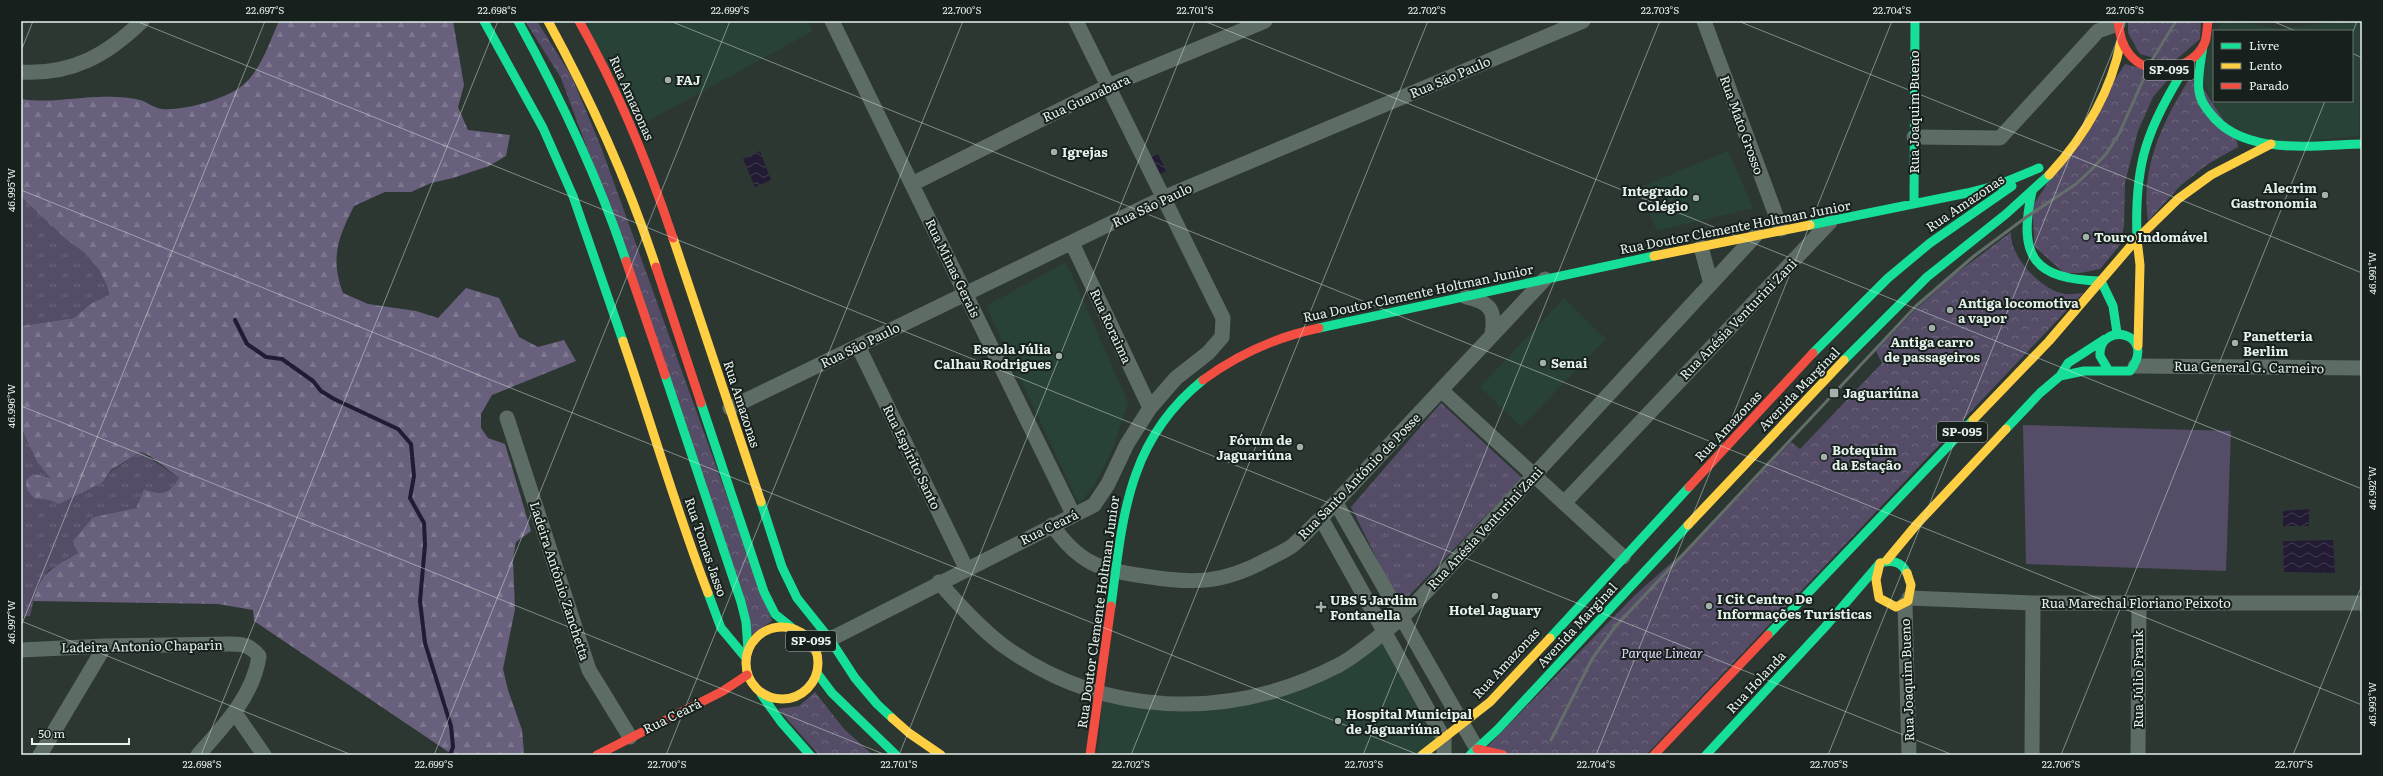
<svg xmlns="http://www.w3.org/2000/svg" width="2383" height="776" viewBox="0 0 2383 776" font-family="Literata,serif">
	<style>
		.built { fill: #294238 }
		.grass { fill: url(#grass-tufts) }
		.forest { fill: url(#forest-firs) }
		.park { fill: url(#park-crowns) }
		.garden { fill: #554d67 }
		.water { fill: url(#water-waves) }
		.lines { fill: none; stroke-linecap: round; stroke-linejoin: round }
		.stream { stroke: #231b34; stroke-width: 4 }
		.street { stroke: #5e6c66; stroke-width: 15 }
		.fast { stroke: #16e098; stroke-width: 9 }
		.slow { stroke: #ffcf43; stroke-width: 9 }
		.jam { stroke: #f24e42; stroke-width: 9 }
		.rail { stroke: #636d69; stroke-width: 3 }
		.ticks { fill: none; stroke: #e5f1eb; stroke-width: 1; stroke-opacity: 0.45 }
		.poi-dot { fill: #a4b0aa; stroke: #17201c; stroke-width: 1.5 }
		.labels { text-anchor: middle; stroke-width: 4; stroke-linejoin: round; paint-order: stroke }
		.shield { fill: #17201c; stroke: #a7b2ad; stroke-width: 1 }
		.shield-label { font-size: 12px; font-weight: bold; fill: #e5f1eb }
		.street-label { font-size: 13px; fill: #e5f1eb; stroke: #17201c }
		.poi-label { font-size: 13px; font-weight: bold; fill: #e5f1eb; stroke: #17201c; text-anchor: start }
		.park-label { font-size: 13px; font-style: italic; fill: #e3d8fc; stroke: #17201c }
		.neatline { fill: none; stroke: #e5f1eb; stroke-width: 1.5 }
		.ticks-label { font-size: 10px; text-anchor: middle; fill: #e5f1eb }
	</style>
	<defs>
		<pattern id="grass-tufts" width="24" height="20" patternUnits="userSpaceOnUse"><rect width="24" height="20" fill="#554d67"/><path d="M3 7l-1-3M5 7V3M7 7l1-3M15 17l-1-3M17 17v-4M19 17l1-3" fill="none" stroke="#6d677d"/></pattern>
		<pattern id="forest-firs" width="22" height="20" patternUnits="userSpaceOnUse"><rect width="22" height="20" fill="#68607c"/><path d="M5 1l3.5 6h-7zM16 11l3.5 6h-7z" fill="#7d778f"/></pattern>
		<pattern id="park-crowns" width="20" height="18" patternUnits="userSpaceOnUse"><rect width="20" height="18" fill="#554d67"/><path d="M2 6a3 3 0 1 1 6 0M12 15a3 3 0 1 1 6 0" fill="none" stroke="#6d677d"/></pattern>
		<pattern id="water-waves" width="16" height="10" patternUnits="userSpaceOnUse"><rect width="16" height="10" fill="#231b34"/><path d="M0 5q4-4 8 0t8 0" fill="none" stroke="#433d52"/></pattern>
	</defs>
	<rect width="100%" height="100%" fill="#2c3732"/>
	<path class="built" d="M 582,21 L 807,21 L 813,31 L 637,127 Z
		M 2224,21 L 2251,24 L 2279,29 L 2337,22 L 2360,23 L 2359,136 L 2271,144 L 2222,125 L 2201,74 L 2214,34 L 2214,101 L 2352,101 L 2352,31 L 2216,31 Z
		M 1728,151 L 1753,208 L 1657,231 L 1639,188 Z
		M 1066,262 L 1128,402 L 1113,448 L 1095,485 L 1079,504 L 986,306 Z
		M 1564,298 L 1606,339 L 1521,427 L 1480,387 Z
		M 1383,635 L 1441,739 L 1419,755 L 1099,755 L 1102,694 L 1153,706 L 1285,691 Z"/>
	<path class="grass" d="M 21,197 L 67,240 L 86,254 L 99,270 L 107,286 L 109,296 L 90,304 L 74,318 L 21,326 Z
		M 1441,403 L 1522,478 L 1400,605 L 1351,507 Z
		M 21,428 L 37,462 L 50,478 L 35,499 L 49,500 L 103,482 L 111,471 L 141,452 L 179,478 C 169,494 162,496 144,489 L 136,508 L 93,517 L 78,553 L 49,570 L 37,586 L 30,616 L 21,617 Z"/>
	<path class="forest" d="M 279,21 L 453,21 L 464,85 L 458,107 L 468,130 L 510,135 L 506,156 L 489,166 L 453,178 L 431,183 L 411,192 L 385,192 L 354,206 C 338,238 330,258 343,293 L 368,304 L 416,311 L 438,318 L 466,288 L 499,298 L 519,337 L 538,347 L 564,340 L 576,361 L 492,395 L 481,414 L 481,428 L 488,438 L 505,444 L 531,531 L 516,542 L 513,559 L 515,609 L 503,669 L 508,690 L 522,730 L 524,753 L 521,755 L 453,755 L 254,621 L 253,610 L 218,604 L 33,601 C 40,572 54,567 78,553 L 73,541 L 93,517 L 136,508 L 144,489 C 162,496 169,494 179,478 L 150,456 L 141,452 L 111,470 L 103,482 L 59,504 L 49,500 L 35,499 L 27,490 L 26,480 L 33,474 L 50,478 L 37,462 L 21,428 L 21,326 L 74,318 L 90,304 L 109,295 L 107,286 L 99,270 L 86,254 L 67,240 L 21,197 L 21,99 C 53,104 84,95 115,97 C 123,97 132,98 140,100 C 147,102 154,108 162,109 C 183,111 227,99 243,85 C 261,70 270,41 279,21 Z"/>
	<path class="park" d="M 525,21 L 537,21 L 572,77 L 601,147 L 772,621 L 751,635 L 655,332 L 561,78 Z
		M 2128,21 L 2201,21 L 2200,39 L 2172,63 L 2140,54 L 2128,33 Z
		M 2125,64 L 2170,77 L 2153,97 L 2138,131 L 2125,183 L 2124,226 L 2120,245 L 2100,269 L 2080,273 L 2064,273 L 2035,247 L 2032,207 Z
		M 2193,73 L 2237,141 L 2238,147 L 2208,164 L 2181,185 L 2148,221 C 2140,165 2164,119 2193,73 Z
		M 2011,232 C 2009,256 2041,290 2065,294 C 2070,295 2078,293 2083,293 L 1646,755 L 1510,755 L 1485,749 L 1635,595 L 1703,535 L 1791,442 L 1800,449 L 1882,363 L 1876,351 L 1914,311 L 1954,275 Z
		M 815,692 L 844,729 L 873,755 L 819,755 L 778,709 L 799,706 Z"/>
	<path class="garden" d="M 2023,425 L 2231,431 L 2226,571 L 2026,564 Z"/>
	<path class="water" d="M 760,151 L 771,180 L 755,187 L 743,159 Z
		M 1158,154 L 1166,171 L 1158,175 L 1150,158 Z
		M 2309,509 L 2309,526 L 2283,526 L 2283,511 Z
		M 2333,540 L 2335,573 L 2284,572 L 2283,541 Z"/>
	<g class="lines">
		<path class="stream" d="M 235,320 L 247,344 L 266,357 L 282,359 L 313,381 L 321,391 L 334,399 L 398,429 L 411,444 L 414,476 L 410,498 L 424,523 L 425,545 L 420,601 L 425,643 L 451,726 L 453,747 L 450,755"/>
		<path class="street" d="M 832,21 L 1073,514
			M 1704,21 L 1781,229
			M 21,72 C 72,75 107,55 142,21
			M 1914,137 L 2000,138 L 2098,31 L 2118,24
			M 912,184 L 1108,86 L 1265,21
			M 1072,243 L 1150,408
			M 1701,247 L 1711,284
			M 1466,297 C 1490,302 1496,310 1492,334
			M 858,346 L 966,568
			M 2135,366 L 2362,368
			M 1441,390 L 1623,557
			M 730,408 L 1163,198 L 1583,21
			M 507,418 L 589,670 L 630,737
			M 1336,503 L 1477,749
			M 1564,503 L 1830,222
			M 1321,518 L 1444,739 L 1444,755
			M 1052,525 C 1079,563 1099,570 1144,576 C 1193,584 1223,584 1268,559 C 1276,555 1285,551 1292,546 C 1302,538 1311,527 1321,518 L 1545,279
			M 939,582 C 958,604 978,626 1001,644 C 1102,718 1229,722 1339,665 C 1360,654 1383,632 1402,618 L 1756,235
			M 1909,598 L 2033,603 L 2362,603
			M 1905,604 L 1909,755
			M 815,647 L 1094,505 L 1108,484 L 1127,444 L 1150,408 L 1176,378 L 1208,353 L 1222,337 L 1223,318 L 1076,21
			M 21,650 L 105,646 L 230,644 C 243,644 250,645 259,656 C 254,695 223,727 198,755
			M 235,713 L 264,755
			M 40,755 L 105,646
			M 2032,755 L 2033,603
			M 2138,755 L 2139,603"/>
		<path class="fast" d="M 484,21 L 543,128 L 573,196 L 623,341
			M 518,21 C 561,99 598,177 626,261
			M 2203,46 C 2201,61 2197,77 2199,91 C 2200,99 2205,107 2210,113 C 2243,157 2314,145 2362,144
			M 2032,192 C 2017,257 2035,280 2101,281
			M 1914,203 L 1915,21
			M 1810,225 L 1967,193 L 1998,185 L 2039,168
			M 2135,241 L 2137,239 C 2134,161 2147,130 2187,64
			M 2101,281 L 2113,306 L 2117,333
			M 1319,328 L 1654,256
			M 1813,353 L 1888,278 L 1930,243 L 2012,186
			M 1844,360 L 1927,277 L 2006,214 L 2049,175
			M 665,375 L 741,602 L 746,622 L 748,650
			M 2060,376 L 2084,371 L 2130,371 C 2159,332 2098,320 2100,356 L 2109,371
			M 701,403 L 764,592 L 775,614 L 791,627
			M 2006,429 L 2040,393 L 2060,376 L 2068,363 L 2105,339
			M 761,502 L 782,567 L 797,598 L 829,638 L 855,678 L 877,704 L 892,718
			M 708,593 L 721,628 L 746,658
			M 1111,606 C 1123,517 1127,441 1203,380
			M 1768,635 L 1973,420
			M 1550,638 L 1689,487
			M 817,673 L 832,693 L 896,755
			M 761,694 L 781,722 L 810,755
			M 1470,755 L 1498,729 L 1688,525
			M 1706,755 L 1825,627 L 1880,563 C 1892,560 1901,561 1907,573"/>
		<path class="slow" d="M 548,21 C 591,100 628,181 656,267
			M 2049,175 C 2084,137 2111,92 2121,41
			M 673,238 L 761,502
			M 1654,256 L 1810,225
			M 623,341 C 652,425 676,510 708,593
			M 2138,346 L 2140,265 L 2137,239 L 2178,199 L 2211,175 L 2271,144
			M 1973,420 L 2049,341 L 2135,241
			M 1688,525 L 1844,360
			M 1887,560 L 1917,524 L 2006,429
			M 1880,563 L 1876,580 L 1879,598 L 1896,607 L 1908,601 L 1911,585 L 1907,573
			M746 663a36 36 0 1 1 72 0a36 36 0 1 1-72 0Z
			M 892,718 L 909,733 L 941,755
			M 1422,755 L 1490,702 L 1550,638"/>
		<path class="jam" d="M 579,21 C 618,90 648,163 673,238
			M 2118,21 C 2120,34 2121,44 2130,55 C 2149,79 2194,70 2205,42 C 2207,36 2207,28 2208,21
			M 626,261 L 665,375
			M 656,267 L 701,403
			M 1203,380 C 1238,354 1277,337 1319,328
			M 1689,487 L 1813,353
			M 1477,749 L 1503,755
			M 597,755 L 723,691 L 747,675
			M 1090,755 L 1111,606
			M 1654,755 L 1768,635"/>
		<path class="rail" d="M 1551,740 L 1592,659 L 1615,627 L 1916,306 L 1974,256 L 2025,218 L 2076,184 L 2091,170 L 2106,154 L 2119,134 L 2152,60 L 2176,21"/>
	</g>
	<path class="ticks" d="M 136,21 L 1953,755M 670,21 L 2362,705M 1204,21 L 2362,489M 1738,21 L 2362,273M 2272,21 L 2296,31M 2352,34 L 2357,21M 21,51 L 33,21M 2352,53 L 2362,58M 21,190 L 1419,755M 21,406 L 886,755M 21,621 L 352,755M 21,626 L 265,21M 201,755 L 498,21M 434,755 L 730,21M 666,755 L 963,21M 899,755 L 1195,21M 1131,755 L 1428,21M 1363,755 L 1660,21M 1596,755 L 1892,21M 1828,755 L 2125,21M 2061,755 L 2325,101M 2293,755 L 2362,585"/>
	<g class="poi-dot">
		<circle cx="668" cy="80" r="4"/>
		<circle cx="1054" cy="152" r="4"/>
		<circle cx="2325" cy="195" r="4"/>
		<circle cx="1696" cy="198" r="4"/>
		<circle cx="2086" cy="237" r="4"/>
		<circle cx="1950" cy="310" r="4"/>
		<circle cx="1932" cy="328" r="4"/>
		<circle cx="2235" cy="343" r="4"/>
		<circle cx="1059" cy="356" r="4"/>
		<circle cx="1543" cy="363" r="4"/>
		<rect x="1829" y="388" width="10" height="10" rx="2"/>
		<circle cx="1300" cy="447" r="4"/>
		<circle cx="1824" cy="457" r="4"/>
		<circle cx="1495" cy="596" r="4"/>
		<circle cx="1709" cy="606" r="4"/>
		<path d="M1319 601h4v4h4v4h-4v4h-4v-4h-4v-4h4z"/>
		<circle cx="1338" cy="721" r="4"/>
	</g>
	<g class="labels">
		<g class="shield">
			<rect x="2144" y="60" width="50" height="20" rx="3"/>
			<rect x="1937" y="422" width="50" height="20" rx="3"/>
			<rect x="786" y="631" width="50" height="20" rx="3"/>
		</g>
		<g class="shield-label">
			<text x="2169" y="74">SP-095</text>
			<text x="1962" y="436">SP-095</text>
			<text x="811" y="645">SP-095</text>
		</g>
		<g class="street-label">
			<text transform="translate(1450 77) rotate(-23)" y="5">Rua São Paulo</text>
			<text transform="translate(632 98) rotate(66)" y="5">Rua Amazonas</text>
			<text transform="translate(1086 98) rotate(-25)" y="5">Rua Guanabara</text>
			<text transform="translate(1914 112) rotate(-90)" y="5">Rua Joaquim Bueno</text>
			<text transform="translate(1742 125) rotate(70)" y="5">Rua Mato Grosso</text>
			<text transform="translate(1965 203) rotate(-34)" y="5">Rua Amazonas</text>
			<text transform="translate(1152 205) rotate(-25)" y="5">Rua São Paulo</text>
			<text transform="translate(1735 227) rotate(-11)" y="5">Rua Doutor Clemente Holtman Junior</text>
			<text transform="translate(953 268) rotate(64)" y="5">Rua Minas Gerais</text>
			<text transform="translate(1418 293) rotate(-12)" y="5">Rua Doutor Clemente Holtman Junior</text>
			<text transform="translate(1738 319) rotate(-46)" y="5">Rua Anésia Venturini Zani</text>
			<text transform="translate(1111 326) rotate(65)" y="5">Rua Roraima</text>
			<text transform="translate(860 345) rotate(-26)" y="5">Rua São Paulo</text>
			<text transform="translate(2249 367) rotate(1)" y="5">Rua General G. Carneiro</text>
			<text transform="translate(1799 389) rotate(-46)" y="5">Avenida Marginal</text>
			<text transform="translate(742 404) rotate(72)" y="5">Rua Amazonas</text>
			<text transform="translate(1728 426) rotate(-47)" y="5">Rua Amazonas</text>
			<text transform="translate(912 457) rotate(64)" y="5">Rua Espírito Santo</text>
			<text transform="translate(1359 476) rotate(-46)" y="5">Rua Santo Antônio de Posse</text>
			<text transform="translate(1049 527) rotate(-26)" y="5">Rua Ceará</text>
			<text transform="translate(1485 528) rotate(-47)" y="5">Rua Anésia Venturini Zani</text>
			<text transform="translate(706 547) rotate(71)" y="5">Rua Tomas Jasso</text>
			<text transform="translate(560 581) rotate(72)" y="5">Ladeira Antônio Zanchetta</text>
			<text x="2136" y="608">Rua Marechal Floriano Peixoto</text>
			<text transform="translate(1098 612) rotate(-82)" y="5">Rua Doutor Clemente Holtman Junior</text>
			<text transform="translate(1577 625) rotate(-47)" y="5">Avenida Marginal</text>
			<text transform="translate(142 646) rotate(-1)" y="5">Ladeira Antonio Chaparin</text>
			<text transform="translate(1506 663) rotate(-47)" y="5">Rua Amazonas</text>
			<text transform="translate(2138 679) rotate(-90)" y="5">Rua Júlio Frank</text>
			<text transform="translate(1907 680) rotate(-92)" y="5">Rua Joaquim Bueno</text>
			<text transform="translate(1756 682) rotate(-47)" y="5">Rua Holanda</text>
			<text transform="translate(672 716) rotate(-26)" y="5">Rua Ceará</text>
		</g>
		<g class="poi-label">
			<text x="676" y="85">FAJ</text>
			<text x="1062" y="157">Igrejas</text>
			<text x="2317" y="193" text-anchor="end">Alecrim<tspan x="2317" dy="15">Gastronomia</tspan></text>
			<text x="1688" y="196" text-anchor="end">Integrado<tspan x="1688" dy="15">Colégio</tspan></text>
			<text x="2094" y="242">Touro Indomável</text>
			<text x="1958" y="308">Antiga locomotiva<tspan x="1958" dy="15">a vapor</tspan></text>
			<text x="2243" y="341">Panetteria<tspan x="2243" dy="15">Berlim</tspan></text>
			<text x="1932" y="347" text-anchor="middle">Antiga carro<tspan x="1932" dy="15">de passageiros</tspan></text>
			<text x="1051" y="354" text-anchor="end">Escola Júlia<tspan x="1051" dy="15">Calhau Rodrigues</tspan></text>
			<text x="1551" y="368">Senai</text>
			<text x="1843" y="398">Jaguariúna</text>
			<text x="1292" y="445" text-anchor="end">Fórum de<tspan x="1292" dy="15">Jaguariúna</tspan></text>
			<text x="1832" y="455">Botequim<tspan x="1832" dy="15">da Estação</tspan></text>
			<text x="1717" y="604">I Cit Centro De<tspan x="1717" dy="15">Informações Turísticas</tspan></text>
			<text x="1330" y="605">UBS 5 Jardim<tspan x="1330" dy="15">Fontanella</tspan></text>
			<text x="1495" y="615" text-anchor="middle">Hotel Jaguary</text>
			<text x="1346" y="719">Hospital Municipal<tspan x="1346" dy="15">de Jaguariúna</tspan></text>
		</g>
		<g class="park-label">
			<text x="1662" y="658">Parque Linear</text>
		</g>
	</g>
	<rect width="2383" height="776" fill="none" stroke="#17201c" stroke-width="44"/>
	<rect x="2213" y="30" width="140" height="72" fill="#17201c" stroke="#69746f"/>
	<rect x="2221" y="43" width="20" height="6" fill="#16e098" stroke="#69746f"/>
	<text x="2249" y="50" font-size="12" fill="#e5f1eb">Livre</text>
	<rect x="2221" y="63" width="20" height="6" fill="#ffcf43" stroke="#69746f"/>
	<text x="2249" y="70" font-size="12" fill="#e5f1eb">Lento</text>
	<rect x="2221" y="83" width="20" height="6" fill="#f24e42" stroke="#69746f"/>
	<text x="2249" y="90" font-size="12" fill="#e5f1eb">Parado</text>
	<path d="M32 738v6h97v-6" fill="none" stroke="#e5f1eb" stroke-width="2"/>
	<text x="38" y="738" font-size="12" fill="#e5f1eb" stroke="#17201c" stroke-width="3" paint-order="stroke">50 m</text>
	<rect x="22" y="22" width="2339" height="732" class="neatline"/>
	<g class="ticks-label">
		<text x="265" y="14">22.697°S</text>
		<text x="497" y="14">22.698°S</text>
		<text x="730" y="14">22.699°S</text>
		<text x="962" y="14">22.700°S</text>
		<text x="1195" y="14">22.701°S</text>
		<text x="1427" y="14">22.702°S</text>
		<text x="1660" y="14">22.703°S</text>
		<text x="1892" y="14">22.704°S</text>
		<text x="2125" y="14">22.705°S</text>
		<text transform="translate(11 190) rotate(-90)" y="4">46.995°W</text>
		<text transform="translate(2372 273) rotate(-90)" y="4">46.991°W</text>
		<text transform="translate(11 406) rotate(-90)" y="4">46.996°W</text>
		<text transform="translate(2372 488) rotate(-90)" y="4">46.992°W</text>
		<text transform="translate(11 622) rotate(-90)" y="4">46.997°W</text>
		<text transform="translate(2372 704) rotate(-90)" y="4">46.993°W</text>
		<text x="202" y="768">22.698°S</text>
		<text x="434" y="768">22.699°S</text>
		<text x="667" y="768">22.700°S</text>
		<text x="899" y="768">22.701°S</text>
		<text x="1131" y="768">22.702°S</text>
		<text x="1364" y="768">22.703°S</text>
		<text x="1596" y="768">22.704°S</text>
		<text x="1829" y="768">22.705°S</text>
		<text x="2061" y="768">22.706°S</text>
		<text x="2294" y="768">22.707°S</text>
	</g>
</svg>
